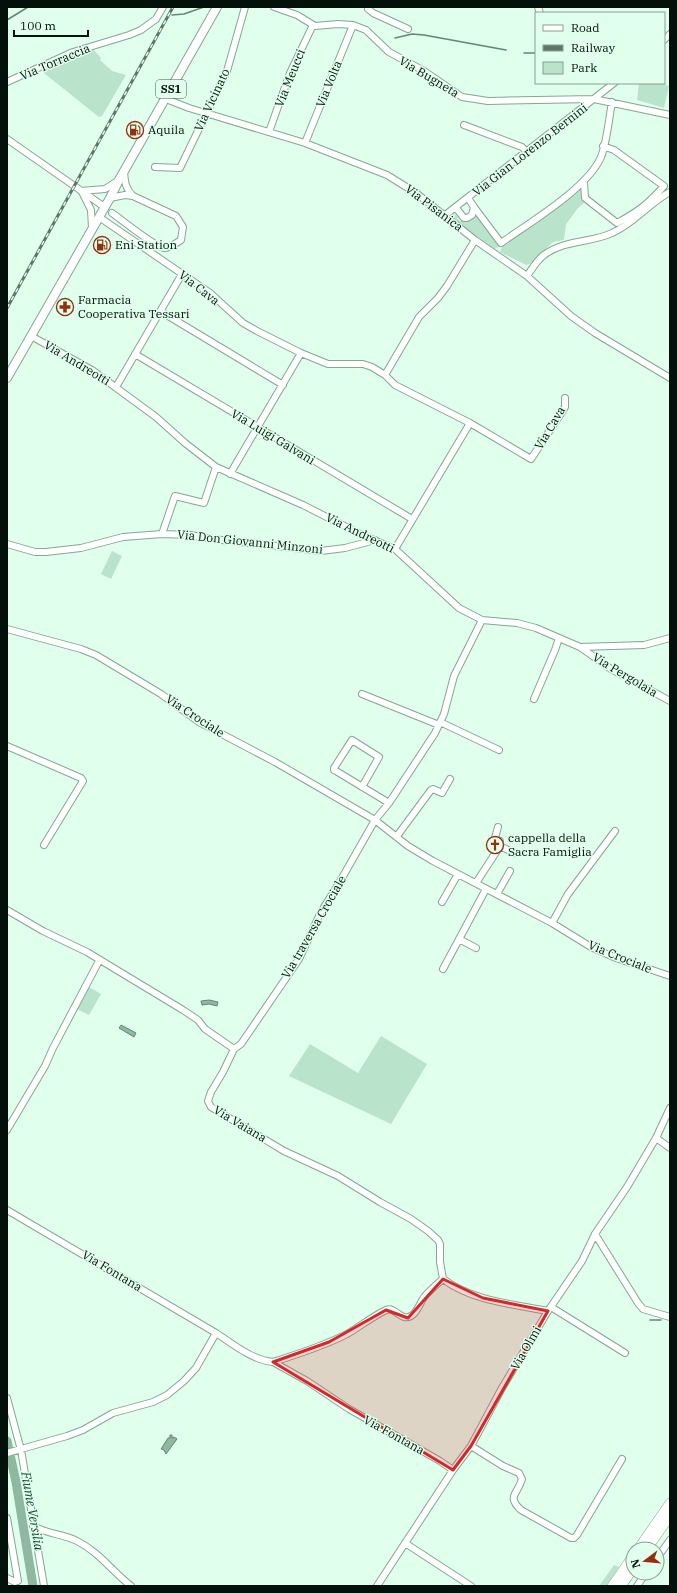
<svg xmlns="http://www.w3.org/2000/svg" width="677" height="1593" viewBox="0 0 677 1593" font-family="'IBM Plex Serif',serif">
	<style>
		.green { fill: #b9e3cb }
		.water { fill: #8fb8a1; stroke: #658674 }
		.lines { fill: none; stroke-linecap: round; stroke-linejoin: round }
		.stream { stroke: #658674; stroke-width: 1.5 }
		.river { stroke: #8fb8a1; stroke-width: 9 }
		.minor-casing { stroke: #83a793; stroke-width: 8 }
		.major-casing { stroke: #83a793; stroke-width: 10 }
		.highway-casing { stroke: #83a793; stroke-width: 10 }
		.minor { stroke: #fff; stroke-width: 6 }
		.major { stroke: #fff; stroke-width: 8 }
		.highway { stroke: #fff; stroke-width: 9 }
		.rail-casing { stroke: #607569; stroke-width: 3 }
		.rail { stroke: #e0ffed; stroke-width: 1.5; stroke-dasharray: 4.5; stroke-linecap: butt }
		.marked { fill: #d62828; fill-opacity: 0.2; stroke: #d62828; stroke-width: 3; stroke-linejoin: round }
		.labels { text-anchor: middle; stroke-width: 3; stroke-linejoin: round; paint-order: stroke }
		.shield { fill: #e0ffed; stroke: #46584e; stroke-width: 1 }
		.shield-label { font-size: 11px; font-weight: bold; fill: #04110a }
		.street-label { font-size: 12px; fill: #04110a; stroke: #e0ffed }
		.poi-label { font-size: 12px; fill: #04110a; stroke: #e0ffed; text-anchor: start }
		.water-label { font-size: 13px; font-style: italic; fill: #11452e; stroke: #e0ffed }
	</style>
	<rect width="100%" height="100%" fill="#e0ffed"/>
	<path class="green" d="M 92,48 L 101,58 L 100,60 L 112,71 L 126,75 L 102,116 L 99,117 L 40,70 Z
		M 639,83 L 661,83 L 669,86 L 664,108 L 637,100 Z
		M 582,186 L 582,200 L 584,203 L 578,208 L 566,224 L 564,240 L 553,242 L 530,264 L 526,265 L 500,252 L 503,245 L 572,196 Z
		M 453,213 L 458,217 L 457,218 L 460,221 L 474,216 L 476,214 L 500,246 L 495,249 L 454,220 L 452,214 Z
		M 112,551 L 122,556 L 111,579 L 101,574 Z
		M 89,987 L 101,994 L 89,1015 L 77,1009 Z
		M 381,1036 L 427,1064 L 391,1124 L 289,1076 L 310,1044 L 358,1073 Z
		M 614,1565 L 619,1567 L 606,1586 L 599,1586 Z"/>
	<path class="water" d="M 209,1000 L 218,1002 L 217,1006 L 209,1004 L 202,1005 L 201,1001 Z
		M 121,1025 L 136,1033 L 134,1037 L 119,1028 Z
		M 170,1435 L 172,1435 L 172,1438 L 174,1437 L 177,1439 L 166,1454 L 164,1450 L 161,1449 L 168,1438 L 170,1438 Z"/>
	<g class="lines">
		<path class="stream" d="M 172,15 L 184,14 L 204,7
			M 7,20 L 28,7
			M 395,38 L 412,34 L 424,35 L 506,50
			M 524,53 L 536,53
			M 650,1320 L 661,1320"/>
		<path class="river" d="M 7,1441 L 16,1482 L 33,1586"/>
		<g class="minor-casing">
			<path id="minor" d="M 274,7 L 297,15 L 315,26 L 338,24 L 353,25 L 366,30 L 389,52 L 424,71 L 462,97 L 488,101 L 594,99 L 670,115
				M 369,7 L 368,9 L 373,13 L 408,29
				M 538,7 L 540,13
				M 664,40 L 670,34
				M 7,82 L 73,52 L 129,35 L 141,30 L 156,19 L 163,7
				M 166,99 L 189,108 L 305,143 L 387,175 L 416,193 L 475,240 L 527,276 L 571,316 L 595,333 L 670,378
				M 464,125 L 522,147 L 527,152
				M 269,132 L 290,73 L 313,25
				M 7,139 L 103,206
				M 305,143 L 353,25
				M 155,167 L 180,168 L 227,71 L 245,7
				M 124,172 C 125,182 125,188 133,196
				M 584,182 L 585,198 L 617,223 C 639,211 648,204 664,186 L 614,150 L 603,146
				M 81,191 L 105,189 L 119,180
				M 82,192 L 91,210 L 92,228
				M 110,198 L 125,195 L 133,196 L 176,216 L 183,227 L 181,240 C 176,243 171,248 164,248 C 154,246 122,220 112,213
				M 474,207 L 501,243 C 529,223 588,188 601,157 C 607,142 609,118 612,102
				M 456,208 L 464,218 L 467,218 L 472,215 L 474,207 L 468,198
				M 444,216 L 614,83
				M 99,217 L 210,293 L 243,323 L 257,331 L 301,353 L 328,364 L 363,364 L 372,367 L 385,375 L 395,385 L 470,423
				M 527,276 C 532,269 537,260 544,255 C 563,240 591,243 612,233 C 635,223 649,203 670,192
				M 160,311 L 283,385
				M 31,336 L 92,370 L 156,417 L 185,443 L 216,467 L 303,505 L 360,534 L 395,549 L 459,608 L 482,620 L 517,623 L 536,628 L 580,647 L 644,645 L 670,638
				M 135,354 L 412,519
				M 385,375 L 419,317 L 438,298 L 447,286 L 475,240
				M 116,387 L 182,274
				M 230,474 L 301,353
				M 162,534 L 175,496 L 204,503 L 216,467
				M 7,544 L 35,552 L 46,552 L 81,548 L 123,537 L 162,534 L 190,535 L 213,539 L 321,551 L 345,548 L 375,540
				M 395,549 L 470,423 L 531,459 L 562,412 L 565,407 L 565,398
				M 482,620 L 454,676 L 444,714 L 435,733 L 389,803 L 375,820 L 408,846 L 433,861 L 552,923 L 591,947 L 616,958 L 670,976
				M 7,629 L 81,649 L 96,655 L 161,694 L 199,722 L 275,762 L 375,820 L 338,885 L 321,912 L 299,959 L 241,1044 L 234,1049
				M 580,647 L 611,669 L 670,701
				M 362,694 L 439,725
				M 534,699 L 555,650 L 559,638
				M 440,722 L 499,750
				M 7,746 L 81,778 L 83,781 L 44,845
				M 362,787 L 379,757 L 352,740 L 334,768 L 334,770 L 336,771 L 389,803
				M 498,827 L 495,838 L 500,841 L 500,846
				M 397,836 L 431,790 L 433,789 L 442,793 L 450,779
				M 476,883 L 500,846 L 514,853
				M 497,894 L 510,871
				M 442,902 L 458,874
				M 7,910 L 43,931 L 87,952 L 183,1010 L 198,1020 L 205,1029 L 234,1049 L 223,1072 L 211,1092 L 208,1101 L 211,1107 L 284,1151 L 338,1176 L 380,1202 L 411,1219 L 428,1231 L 438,1240 L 440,1244 L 440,1262 L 443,1279
				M 552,923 L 568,894 L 615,831
				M 459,939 L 476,948
				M 443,969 L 486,889
				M 7,1130 L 45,1066 L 53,1048 L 99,961
				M 656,1138 L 670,1148
				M 7,1210 L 216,1333
				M 595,1234 L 638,1303 L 643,1309 L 670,1317
				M 551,1307 L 625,1353
				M 273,1362 L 307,1381 L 349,1409 L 440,1461 L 453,1470
				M 7,1398 L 21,1450 L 44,1586
				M 471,1446 L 503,1466 L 519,1473 L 522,1479 C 518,1494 506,1496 521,1510 L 571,1538 L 574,1538 L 577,1535 L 622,1459
				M 7,1453 L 67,1436 L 83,1430 L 113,1413 L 153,1402 L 167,1395 L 184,1381 L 196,1368 L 216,1333 C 233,1344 252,1360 273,1362 C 298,1354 324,1346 347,1334 C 359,1327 375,1315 386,1310 C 395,1306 401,1322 411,1316 C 418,1312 420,1302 425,1296 C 430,1290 436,1285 443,1279 C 472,1301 513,1304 548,1311
				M 7,1518 L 18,1581 L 15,1582 L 7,1578
				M 33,1526 C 47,1534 63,1534 77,1541 C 99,1552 112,1571 131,1586
				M 405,1543 L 471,1586
				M 657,1558 L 670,1540
				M 377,1586 L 453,1470 L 471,1446 L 502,1388 L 548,1311 L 582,1261 L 595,1234 L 627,1187 L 656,1138 L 670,1108
				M 637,1586 L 646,1573"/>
		</g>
		<g class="major-casing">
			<path id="major" d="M 7,378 L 110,198 L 119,180 L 217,7"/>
		</g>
		<g class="highway-casing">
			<path id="highway" d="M 638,1549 L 670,1503
				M 647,1549 L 670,1516
				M 612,1586 L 633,1556
				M 621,1586 L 633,1569"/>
		</g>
		<use href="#minor" class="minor"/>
		<use href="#major" class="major"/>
		<use href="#highway" class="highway"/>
		<g class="rail-casing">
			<path id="rail" d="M 7,308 L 173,7"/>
		</g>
		<use href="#rail" class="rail"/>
	</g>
	<path class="marked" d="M 443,1279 L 483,1298 L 548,1311 L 471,1446 L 453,1470 L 273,1362 L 329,1342 L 386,1310 L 408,1318 Z"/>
	<defs>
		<g id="fuel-ring" transform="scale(0.9)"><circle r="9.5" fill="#e0ffed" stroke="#962f0c" stroke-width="1.5"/><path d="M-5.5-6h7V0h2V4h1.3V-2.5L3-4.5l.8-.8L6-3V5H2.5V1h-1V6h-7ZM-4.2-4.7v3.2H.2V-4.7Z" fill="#962f0c"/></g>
		<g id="pharmacy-ring" transform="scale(0.9)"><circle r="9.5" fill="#e0ffed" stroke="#962f0c" stroke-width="1.5"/><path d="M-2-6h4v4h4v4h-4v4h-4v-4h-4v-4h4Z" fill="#962f0c"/></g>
		<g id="church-ring" transform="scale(0.9)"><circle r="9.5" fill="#e0ffed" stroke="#962f0c" stroke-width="1.5"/><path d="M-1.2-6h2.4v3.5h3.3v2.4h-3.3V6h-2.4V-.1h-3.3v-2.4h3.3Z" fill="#962f0c"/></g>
	</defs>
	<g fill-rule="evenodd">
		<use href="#fuel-ring" x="135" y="130"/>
		<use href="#fuel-ring" x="102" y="245"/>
		<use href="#pharmacy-ring" x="65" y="307"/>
		<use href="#church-ring" x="495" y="845"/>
	</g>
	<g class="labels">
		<rect class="shield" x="156" y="80" width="30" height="18" rx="3"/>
		<g class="shield-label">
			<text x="171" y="93">SS1</text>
		</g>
		<g class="street-label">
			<text transform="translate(55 62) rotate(-23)" y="4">Via Torraccia</text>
			<text transform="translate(429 77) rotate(31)" y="4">Via Bugneta</text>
			<text transform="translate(290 78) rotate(-68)" y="4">Via Meucci</text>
			<text transform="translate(329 84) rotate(-68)" y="4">Via Volta</text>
			<text transform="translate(212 100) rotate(-65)" y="4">Via Vicinato</text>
			<text transform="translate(530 150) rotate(-38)" y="4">Via Gian Lorenzo Bernini</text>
			<text transform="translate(434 208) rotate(37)" y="4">Via Pisanica</text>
			<text transform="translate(199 288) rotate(38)" y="4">Via Cava</text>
			<text transform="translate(77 363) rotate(31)" y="4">Via Andreotti</text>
			<text transform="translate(550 428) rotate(-59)" y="4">Via Cava</text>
			<text transform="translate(273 437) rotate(31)" y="4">Via Luigi Galvani</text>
			<text transform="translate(360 533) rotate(26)" y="4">Via Andreotti</text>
			<text transform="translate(250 542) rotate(6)" y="4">Via Don Giovanni Minzoni</text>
			<text transform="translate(625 675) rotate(31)" y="4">Via Pergolaia</text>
			<text transform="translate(195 716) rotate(33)" y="4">Via Crociale</text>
			<text transform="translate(314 927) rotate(-60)" y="4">Via traversa Crociale</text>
			<text transform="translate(620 957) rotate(22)" y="4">Via Crociale</text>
			<text transform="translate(240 1124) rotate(31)" y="4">Via Vaiana</text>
			<text transform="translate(112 1271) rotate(31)" y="4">Via Fontana</text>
			<text transform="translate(526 1348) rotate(-60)" y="4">Via Olmi</text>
			<text transform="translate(394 1435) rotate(29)" y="4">Via Fontana</text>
		</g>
		<g class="poi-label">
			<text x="148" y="134">Aquila</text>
			<text x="115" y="249">Eni Station</text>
			<text x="78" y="304">Farmacia<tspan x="78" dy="14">Cooperativa Tessari</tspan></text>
			<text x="508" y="842">cappella della<tspan x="508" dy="14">Sacra Famiglia</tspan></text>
		</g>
		<g class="water-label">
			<text transform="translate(33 1511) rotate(80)" y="5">Fiume Versilia</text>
		</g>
	</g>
	<rect width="677" height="1593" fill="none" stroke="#04110a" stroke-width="16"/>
	<rect x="535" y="12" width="130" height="72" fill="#e0ffed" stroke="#88a092"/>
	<rect x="543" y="25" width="20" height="6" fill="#ffffff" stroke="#88a092"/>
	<text x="571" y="32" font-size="12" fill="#04110a">Road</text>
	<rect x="543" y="45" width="20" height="6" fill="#607569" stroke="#88a092"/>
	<text x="571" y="52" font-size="12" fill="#04110a">Railway</text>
	<rect x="543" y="62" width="20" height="12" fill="#b9e3cb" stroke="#88a092"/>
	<text x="571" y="72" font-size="12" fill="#04110a">Park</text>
	<g transform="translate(645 1561) rotate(254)"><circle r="19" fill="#e0ffed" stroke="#88a092"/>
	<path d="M0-3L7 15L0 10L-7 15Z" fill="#962f0c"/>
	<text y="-6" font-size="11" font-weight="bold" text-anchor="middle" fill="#04110a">N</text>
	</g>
	<path d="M14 30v6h74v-6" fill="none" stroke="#04110a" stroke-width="2"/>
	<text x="20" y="30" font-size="12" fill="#04110a" stroke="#e0ffed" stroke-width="3" paint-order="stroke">100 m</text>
</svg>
